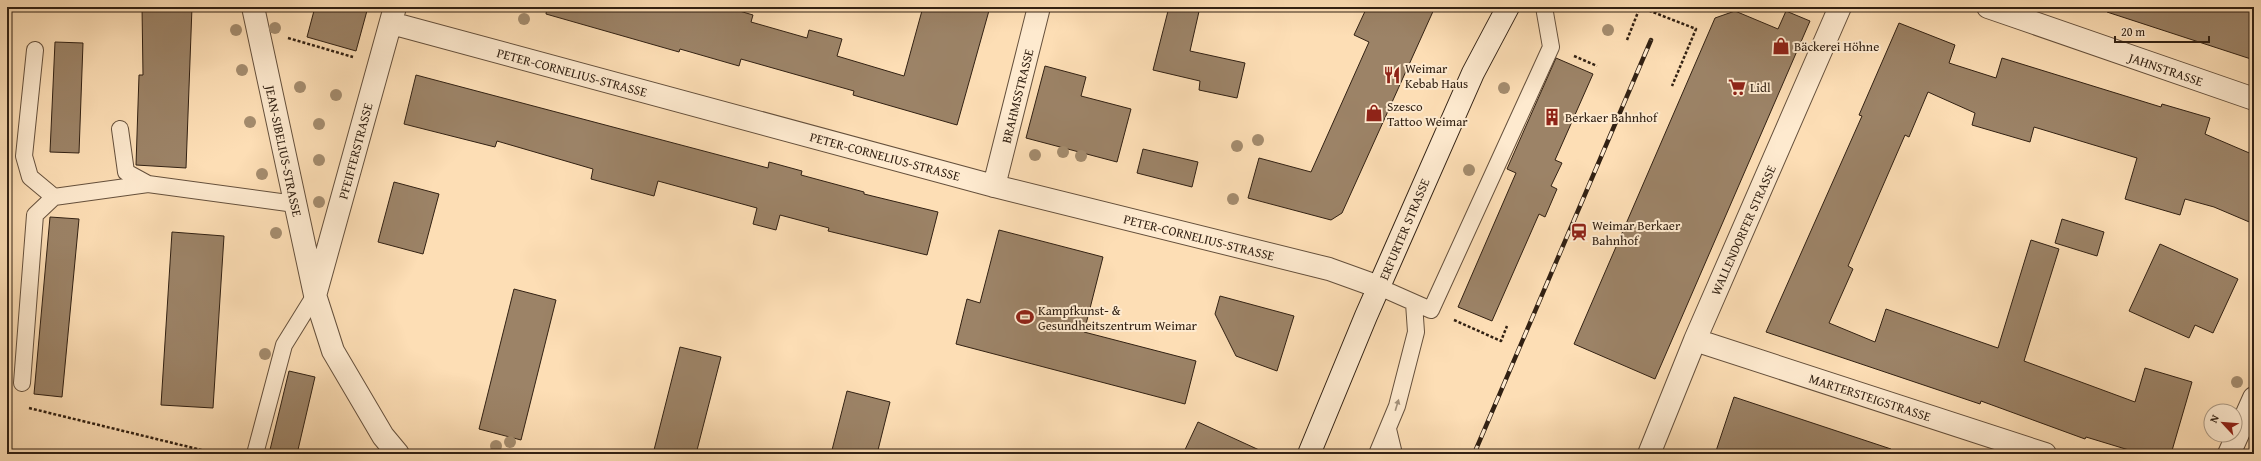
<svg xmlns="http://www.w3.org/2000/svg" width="2261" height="461" viewBox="0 0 2261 461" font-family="'Gentium Book Plus',serif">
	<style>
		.building { fill: #9c8367; stroke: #322113 }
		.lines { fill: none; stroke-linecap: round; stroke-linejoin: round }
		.lane-casing { stroke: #65503c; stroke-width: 18 }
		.street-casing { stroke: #65503c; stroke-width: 24 }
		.secondary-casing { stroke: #322113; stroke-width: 24 }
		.path { stroke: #322113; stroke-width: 2.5; stroke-dasharray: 3 2; stroke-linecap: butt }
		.lane { stroke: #feeacf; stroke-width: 16 }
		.street { stroke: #feeacf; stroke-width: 22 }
		.secondary { stroke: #feeacf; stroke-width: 22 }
		.rail-casing { stroke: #322113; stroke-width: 4.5 }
		.rail { stroke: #feeacf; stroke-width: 3; stroke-dasharray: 9; stroke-linecap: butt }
		.tree { fill: #a48c6e }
		.oneway { fill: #a2907a }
		.labels { text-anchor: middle; stroke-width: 4; stroke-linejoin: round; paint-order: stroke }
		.poi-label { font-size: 13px; fill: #322113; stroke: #feeacf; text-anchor: start }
		.street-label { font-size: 13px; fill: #322113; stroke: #feeacf }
	</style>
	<rect width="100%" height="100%" fill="#fddeb5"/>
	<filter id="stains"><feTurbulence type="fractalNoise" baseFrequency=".005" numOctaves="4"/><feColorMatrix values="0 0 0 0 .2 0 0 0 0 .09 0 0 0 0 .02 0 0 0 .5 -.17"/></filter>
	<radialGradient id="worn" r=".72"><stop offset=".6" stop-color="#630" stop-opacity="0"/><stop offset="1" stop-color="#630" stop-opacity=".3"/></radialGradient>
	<path class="building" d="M 142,7 L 192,7 L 186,168 L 136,165 L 139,75 L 143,75 Z
		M 315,7 L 368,7 L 356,51 L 307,37 Z
		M 547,7 L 726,7 L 753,15 L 751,22 L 807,38 L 809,30 L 842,39 L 837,56 L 904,76 L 923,7 L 990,7 L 957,125 L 853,95 L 854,91 L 741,59 L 739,66 L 680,49 L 679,52 L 546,14 Z
		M 1169,7 L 1200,7 L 1190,51 L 1245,63 L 1237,98 L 1199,90 L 1200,81 L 1153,70 Z
		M 1367,7 L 1435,7 L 1342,213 L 1331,220 L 1248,198 L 1259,158 L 1311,172 L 1369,42 L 1354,35 Z
		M 2108,7 L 2254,7 L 2254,60 L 2107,12 Z
		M 1735,11 L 1778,29 L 1786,11 L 1810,21 L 1655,379 L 1574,344 L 1715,18 Z
		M 1899,23 L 1955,45 L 1949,63 L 1996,78 L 2002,58 L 2161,107 L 2162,104 L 2210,118 L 2205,134 L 2254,155 L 2254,224 L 2214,207 L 2185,199 L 2180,215 L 2125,199 L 2137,158 L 2034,127 L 2030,142 L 1972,125 L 1975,113 L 1928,92 L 1909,137 L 1905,135 L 1848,266 L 1853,269 L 1829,323 L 1875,342 L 1886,309 L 1998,348 L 2031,240 L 2059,249 L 2024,361 L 2135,402 L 2145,368 L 2192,382 L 2171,454 L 2142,454 L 2086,437 L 2085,439 L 1981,401 L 1980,404 L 1766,332 L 1862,116 L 1859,115 Z
		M 55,42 L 83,43 L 79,153 L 50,152 Z
		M 1556,58 L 1593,74 L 1555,160 L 1562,163 L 1551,186 L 1557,189 L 1545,217 L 1539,214 L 1492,321 L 1458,307 L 1516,173 L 1507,169 Z
		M 1045,66 L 1086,77 L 1081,96 L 1131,109 L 1117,162 L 1026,138 Z
		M 416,75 L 768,168 L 769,162 L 802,171 L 801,175 L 864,192 L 864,194 L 938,212 L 927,255 L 828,231 L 829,228 L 780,215 L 776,230 L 753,224 L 757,208 L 658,181 L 654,196 L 591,179 L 593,169 L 497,141 L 495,147 L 404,124 Z
		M 1143,149 L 1198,162 L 1192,187 L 1137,173 Z
		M 394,182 L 439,194 L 423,254 L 378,242 Z
		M 50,217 L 79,219 L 62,397 L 34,394 Z
		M 2062,219 L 2104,232 L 2097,256 L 2055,243 Z
		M 999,230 L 1103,257 L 1084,332 L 1196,361 L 1185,404 L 956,344 L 967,299 L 980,303 Z
		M 172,232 L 224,236 L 213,408 L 161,405 Z
		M 2160,244 L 2238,279 L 2213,333 L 2195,325 L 2189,338 L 2129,311 Z
		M 514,289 L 556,300 L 521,440 L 479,429 Z
		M 1220,296 L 1294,316 L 1277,371 L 1236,356 L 1215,314 Z
		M 680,347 L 721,357 L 696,454 L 653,454 Z
		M 289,371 L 315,377 L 297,454 L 269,454 Z
		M 847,391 L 890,402 L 877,454 L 831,454 Z
		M 1734,397 L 1891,449 L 1890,454 L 1715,454 Z
		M 1198,422 L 1268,454 L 1183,454 Z"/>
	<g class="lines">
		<g class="lane-casing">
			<path id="lane" d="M 35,50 L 24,156 L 30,177 L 54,197
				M 120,129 L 126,172 L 148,184 L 295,204
				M 1379,287 L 1431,310 L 1551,47 L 1544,7
				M 22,383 L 35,215 L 54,197 L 148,184
				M 1388,429 L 1394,454
				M 255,454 L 284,345 L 315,295
				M 1377,454 L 1397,406 L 1416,332 L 1414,303"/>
		</g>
		<g class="street-casing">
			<path id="street" d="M 253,7 L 315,295 L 333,351 L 383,436 L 398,454
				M 1988,7 L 2254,99
				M 391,23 L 994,186 L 1329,269 L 1379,287
				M 994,186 L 1039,7
				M 316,292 L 395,7
				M 1695,340 L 2045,454
				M 1649,454 L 1695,340 L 1840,7
				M 2229,454 L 2254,398"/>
		</g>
		<g class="secondary-casing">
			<path id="secondary" d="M 1309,454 L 1366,316 L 1473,73 L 1508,7"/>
		</g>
		<path class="path" d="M 288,38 L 353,57
			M 1627,40 L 1640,7 L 1696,29 L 1672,86
			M 1574,56 L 1597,66
			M 1454,320 L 1501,341 L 1507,326
			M 29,408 L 218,454"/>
		<use href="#lane" class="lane"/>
		<use href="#street" class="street"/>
		<use href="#secondary" class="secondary"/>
		<g class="rail-casing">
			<path id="rail" d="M 1474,454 L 1651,40"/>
		</g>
		<use href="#rail" class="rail"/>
	</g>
	<g class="tree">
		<circle cx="524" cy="19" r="6"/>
		<circle cx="275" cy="28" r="6"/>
		<circle cx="236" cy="30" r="6"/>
		<circle cx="1608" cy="30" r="6"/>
		<circle cx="242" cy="70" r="6"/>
		<circle cx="300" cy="87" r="6"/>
		<circle cx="1504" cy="88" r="6"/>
		<circle cx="336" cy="95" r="6"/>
		<circle cx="250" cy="122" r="6"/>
		<circle cx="319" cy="124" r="6"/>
		<circle cx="1258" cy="140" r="6"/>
		<circle cx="1237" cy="146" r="6"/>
		<circle cx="1063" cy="152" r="6"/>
		<circle cx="1035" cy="155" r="6"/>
		<circle cx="1081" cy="156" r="6"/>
		<circle cx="319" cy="160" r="6"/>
		<circle cx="1469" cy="170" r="6"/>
		<circle cx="262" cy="174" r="6"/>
		<circle cx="1233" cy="199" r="6"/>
		<circle cx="319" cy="202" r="6"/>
		<circle cx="276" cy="233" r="6"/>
		<circle cx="265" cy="354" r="6"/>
		<circle cx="2237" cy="382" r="6"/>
		<circle cx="510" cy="442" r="6"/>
		<circle cx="496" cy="446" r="6"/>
	</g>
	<defs><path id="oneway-solid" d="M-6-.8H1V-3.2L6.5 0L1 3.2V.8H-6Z"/></defs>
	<use class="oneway" href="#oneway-solid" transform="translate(1397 405) rotate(-73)"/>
	<defs>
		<g id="shop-bare" transform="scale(1.38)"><path d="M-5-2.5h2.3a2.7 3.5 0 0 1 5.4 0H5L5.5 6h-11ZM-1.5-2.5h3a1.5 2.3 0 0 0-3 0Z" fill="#8f2418" stroke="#feeacf" stroke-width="2.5" paint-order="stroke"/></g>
		<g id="restaurant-bare" transform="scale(1.38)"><path d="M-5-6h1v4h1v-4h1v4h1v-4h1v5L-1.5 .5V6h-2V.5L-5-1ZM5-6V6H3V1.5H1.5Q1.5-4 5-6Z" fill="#8f2418" stroke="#feeacf" stroke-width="2.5" paint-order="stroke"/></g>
		<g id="supermarket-bare" transform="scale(1.38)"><path d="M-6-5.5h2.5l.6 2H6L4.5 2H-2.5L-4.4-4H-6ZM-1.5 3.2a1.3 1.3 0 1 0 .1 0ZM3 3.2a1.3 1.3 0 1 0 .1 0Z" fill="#8f2418" stroke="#feeacf" stroke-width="2.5" paint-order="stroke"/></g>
		<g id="building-bare" transform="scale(1.38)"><path d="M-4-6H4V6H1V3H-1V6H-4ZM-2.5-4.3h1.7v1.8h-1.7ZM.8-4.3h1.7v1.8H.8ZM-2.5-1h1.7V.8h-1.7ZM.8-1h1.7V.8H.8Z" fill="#8f2418" stroke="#feeacf" stroke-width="2.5" paint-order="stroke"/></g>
		<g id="station-bare" transform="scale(1.38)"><path d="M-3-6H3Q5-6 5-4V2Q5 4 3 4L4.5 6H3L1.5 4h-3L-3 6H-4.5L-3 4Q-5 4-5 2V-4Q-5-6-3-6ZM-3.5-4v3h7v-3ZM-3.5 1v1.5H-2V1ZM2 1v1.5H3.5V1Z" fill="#8f2418" stroke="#feeacf" stroke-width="2.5" paint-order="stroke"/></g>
		<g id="stadium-bare" transform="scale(1.38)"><path d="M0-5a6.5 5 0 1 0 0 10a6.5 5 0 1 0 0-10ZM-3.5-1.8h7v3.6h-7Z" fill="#8f2418" stroke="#feeacf" stroke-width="2.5" paint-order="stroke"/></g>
	</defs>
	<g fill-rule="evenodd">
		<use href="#shop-bare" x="1781" y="46"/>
		<use href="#restaurant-bare" x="1392" y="75"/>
		<use href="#supermarket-bare" x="1737" y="87"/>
		<use href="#shop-bare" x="1374" y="113"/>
		<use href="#building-bare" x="1552" y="117"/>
		<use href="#station-bare" x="1579" y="232"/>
		<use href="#stadium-bare" x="1025" y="317"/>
	</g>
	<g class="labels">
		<g class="poi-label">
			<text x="1794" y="51">Bäckerei Höhne</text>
			<text x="1405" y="73">Weimar<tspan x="1405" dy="15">Kebab Haus</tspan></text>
			<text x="1750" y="92">Lidl</text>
			<text x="1387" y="111">Szesco<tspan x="1387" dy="15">Tattoo Weimar</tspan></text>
			<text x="1565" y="122">Berkaer Bahnhof</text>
			<text x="1592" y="230">Weimar Berkaer<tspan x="1592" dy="15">Bahnhof</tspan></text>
			<text x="1038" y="315">Kampfkunst- &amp;<tspan x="1038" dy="15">Gesundheitszentrum Weimar</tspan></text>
		</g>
		<g class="street-label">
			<text transform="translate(2166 69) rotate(19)" y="5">JAHNSTRASSE</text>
			<text transform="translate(572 72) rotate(15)" y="5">PETER-CORNELIUS-STRASSE</text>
			<text transform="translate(1017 96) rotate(-76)" y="5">BRAHMSSTRASSE</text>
			<text transform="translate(284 151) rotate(78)" y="5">JEAN-SIBELIUS-STRASSE</text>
			<text transform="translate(355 151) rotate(-75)" y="5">PFEIFFERSTRASSE</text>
			<text transform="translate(885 156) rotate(15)" y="5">PETER-CORNELIUS-STRASSE</text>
			<text transform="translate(1404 229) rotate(-67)" y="5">ERFURTER STRASSE</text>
			<text transform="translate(1743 230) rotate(-66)" y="5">WALLENDORFER STRASSE</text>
			<text transform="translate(1199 237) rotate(14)" y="5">PETER-CORNELIUS-STRASSE</text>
			<text transform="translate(1870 397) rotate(18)" y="5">MARTERSTEIGSTRASSE</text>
		</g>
	</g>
	<rect width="2261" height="461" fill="none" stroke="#fddeb5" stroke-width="24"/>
	<rect x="8" y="8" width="2245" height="445" fill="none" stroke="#322113" stroke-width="2"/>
	<rect x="12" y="12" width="2237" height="437" fill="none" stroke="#322113"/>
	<g transform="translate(2223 423) rotate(296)"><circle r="19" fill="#feeacf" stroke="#ac9a84"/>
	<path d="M0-3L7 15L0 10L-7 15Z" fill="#8f2418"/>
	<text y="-6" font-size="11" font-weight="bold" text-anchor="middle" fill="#322113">N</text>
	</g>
	<path d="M2115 36v6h94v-6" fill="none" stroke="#322113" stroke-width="2"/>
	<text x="2121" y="36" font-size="12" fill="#322113" stroke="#feeacf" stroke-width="3" paint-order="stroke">20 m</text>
	<rect width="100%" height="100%" filter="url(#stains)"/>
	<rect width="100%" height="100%" fill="url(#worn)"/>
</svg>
